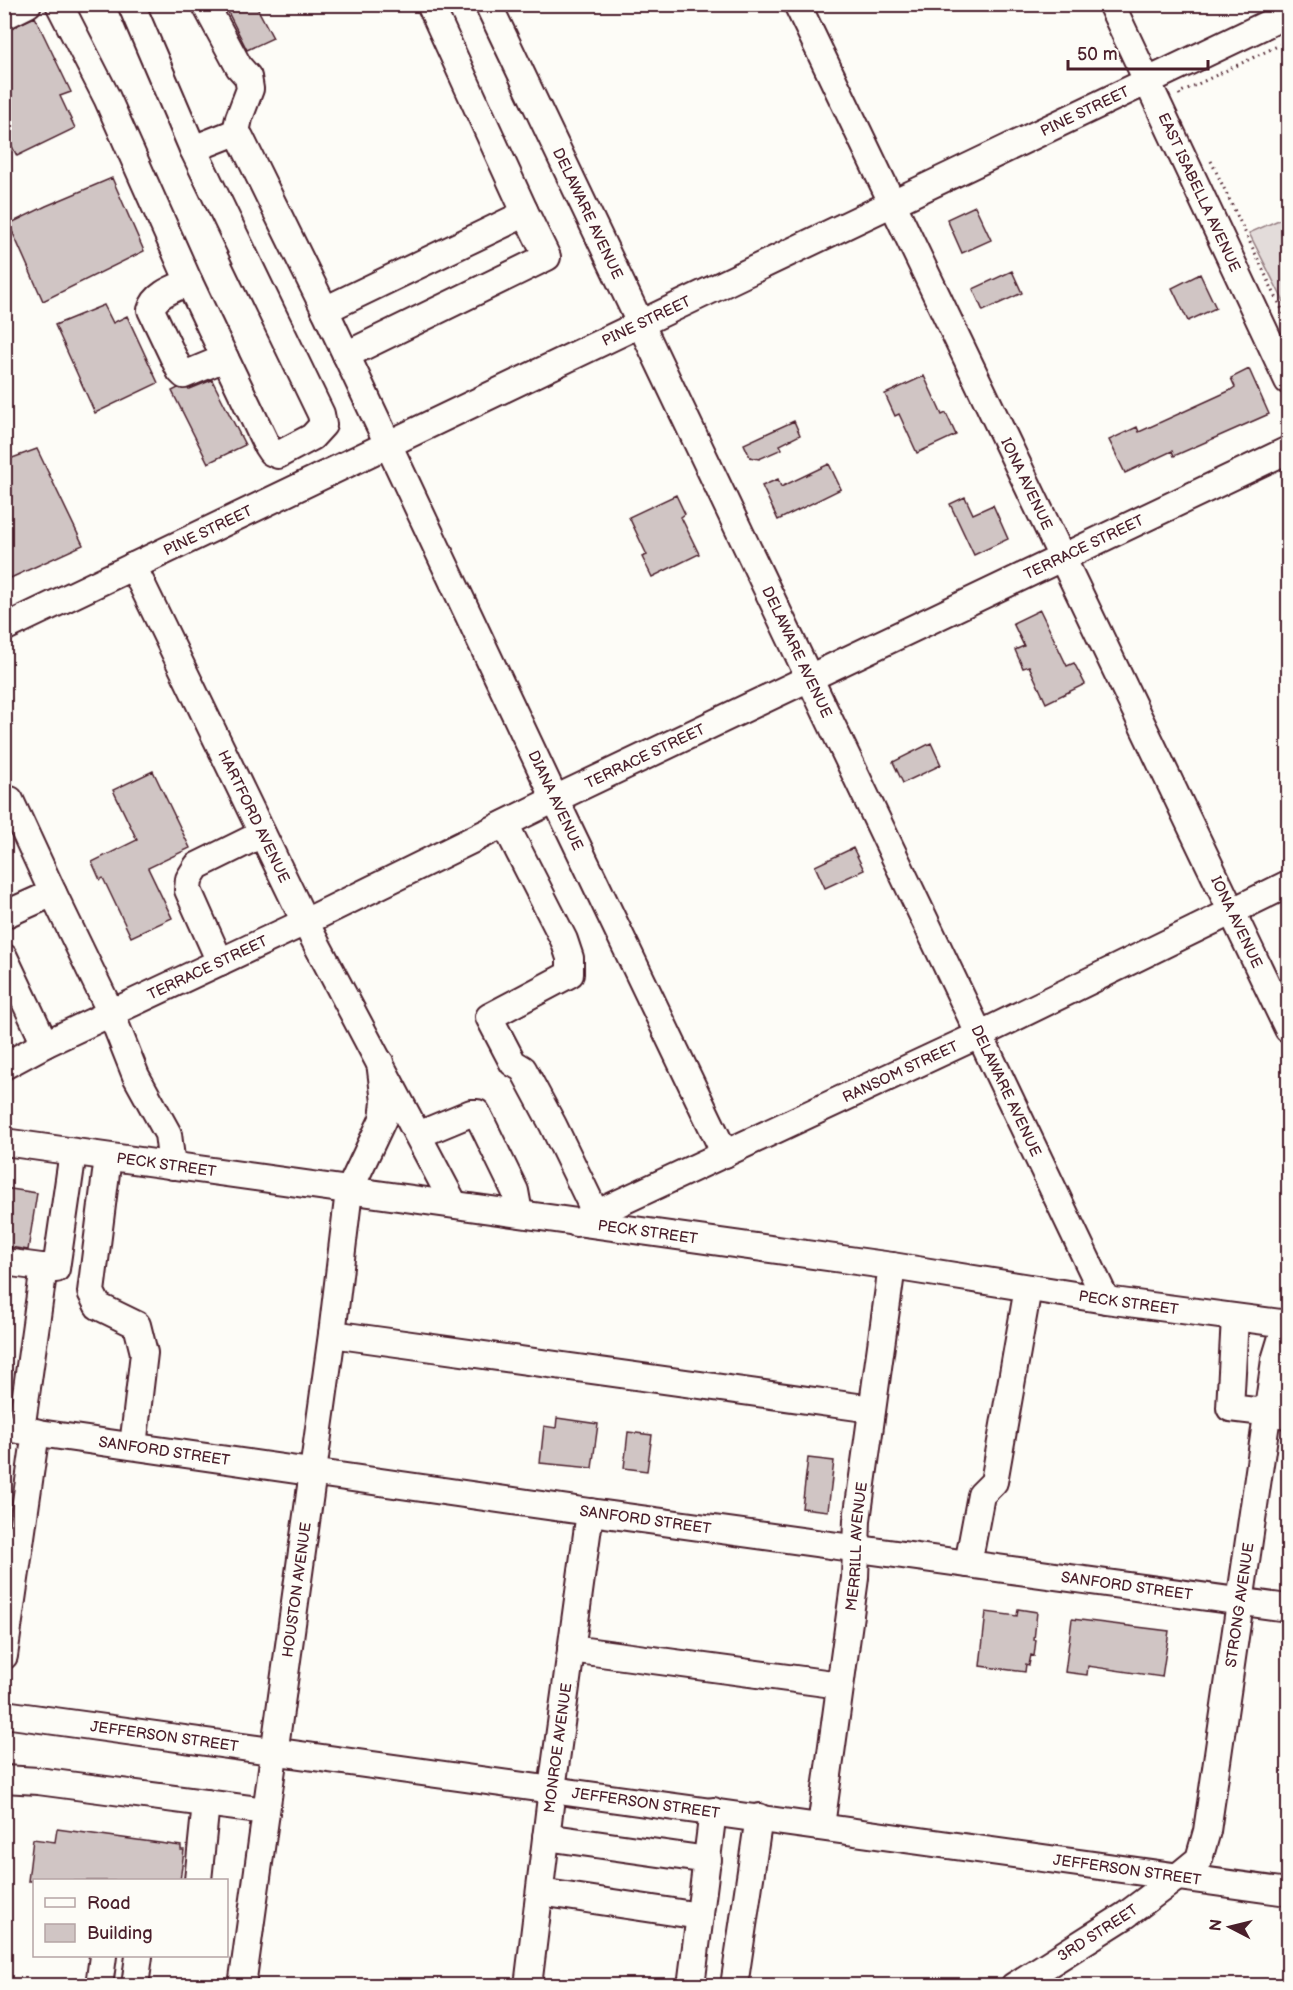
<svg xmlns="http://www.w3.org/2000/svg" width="1293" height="1990" viewBox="0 0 1293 1990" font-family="'Balsamiq Sans',sans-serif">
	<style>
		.green { fill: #e3dcda; stroke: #967e82; stroke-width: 1.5 }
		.building { fill: #d0c5c4; stroke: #4a1f2b; stroke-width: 1.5 }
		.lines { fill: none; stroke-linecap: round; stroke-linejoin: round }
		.minor-casing { stroke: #4a1f2b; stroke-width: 30 }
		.path { stroke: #4a1f2b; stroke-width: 3; stroke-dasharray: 1.5 4.5; stroke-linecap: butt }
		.minor { stroke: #fdfcf7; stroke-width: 26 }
		.labels { text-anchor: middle; stroke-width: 5; stroke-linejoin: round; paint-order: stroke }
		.street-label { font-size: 15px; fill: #4a1f2b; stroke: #fdfcf7 }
	</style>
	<rect width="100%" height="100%" fill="#fdfcf7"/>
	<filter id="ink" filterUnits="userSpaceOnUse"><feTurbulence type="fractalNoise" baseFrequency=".0167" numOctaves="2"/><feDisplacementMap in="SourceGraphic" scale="12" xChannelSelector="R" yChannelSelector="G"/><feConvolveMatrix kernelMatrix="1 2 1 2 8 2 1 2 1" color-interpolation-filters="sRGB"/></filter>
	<g filter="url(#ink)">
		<path class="green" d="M 1288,216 L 1288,310 L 1249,233 Z"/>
		<path class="building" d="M 224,4 L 255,4 L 273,38 L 247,50 Z
			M 35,17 L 71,92 L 60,96 L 75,128 L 17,156 L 4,131 L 4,31 Z
			M 112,178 L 144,251 L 43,301 L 9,224 L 46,206 Z
			M 975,206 L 991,240 L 962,253 L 947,219 Z
			M 1012,271 L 1022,293 L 983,311 L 973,289 Z
			M 1200,274 L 1216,308 L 1188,321 L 1172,288 Z
			M 104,305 L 113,323 L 127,316 L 158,383 L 95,413 L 55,325 Z
			M 1249,369 L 1269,414 L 1174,456 L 1172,451 L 1125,473 L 1109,440 L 1137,427 L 1139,432 L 1229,391 L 1235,387 L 1231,378 Z
			M 924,376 L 942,415 L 946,413 L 956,435 L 917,453 L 899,414 L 895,416 L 885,394 Z
			M 212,380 L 245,445 L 208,463 L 172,391 L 178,388 L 190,389 Z
			M 794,421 L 800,435 L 780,445 L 782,449 L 759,459 L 750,457 L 744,444 Z
			M 37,449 L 83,545 L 4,581 L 4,461 Z
			M 829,464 L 841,489 L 778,520 L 762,486 L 778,479 L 781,487 Z
			M 676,495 L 685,514 L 681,517 L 699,554 L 652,577 L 642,557 L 647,555 L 629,517 Z
			M 965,497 L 973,514 L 993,505 L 1008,539 L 974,555 L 950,504 Z
			M 1040,610 L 1067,666 L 1074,663 L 1085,684 L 1046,703 L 1029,666 L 1023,668 L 1015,650 L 1024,646 L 1013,623 Z
			M 931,743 L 941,765 L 903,783 L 893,762 Z
			M 153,771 L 190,848 L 148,868 L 172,918 L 131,937 L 103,878 L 100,880 L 92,862 L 137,840 L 113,790 Z
			M 853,848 L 864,870 L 825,888 L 815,866 Z
			M 4,1188 L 37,1193 L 28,1250 L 4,1246 Z
			M 557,1418 L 598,1424 L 592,1468 L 540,1463 L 544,1426 L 556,1428 Z
			M 628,1432 L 652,1435 L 647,1471 L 624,1468 Z
			M 808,1458 L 834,1461 L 828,1511 L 802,1508 Z
			M 1018,1609 L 1037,1612 L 1034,1640 L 1036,1640 L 1034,1656 L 1031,1655 L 1029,1665 L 1026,1664 L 1025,1672 L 980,1666 L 986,1612 L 1017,1616 Z
			M 1072,1619 L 1169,1631 L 1162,1677 L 1088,1666 L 1087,1675 L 1065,1672 Z
			M 57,1829 L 181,1846 L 181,1850 L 184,1850 L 180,1881 L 28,1881 L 33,1839 L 55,1842 Z"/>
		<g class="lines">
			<g class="minor-casing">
				<g id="minor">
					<path d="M 59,4 L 107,98 L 189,282 C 175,288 155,294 151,310 L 180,371 L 184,375 L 225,358 L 267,446 L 271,452 L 278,455 L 312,437 L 323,425 L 321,414 L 193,149 L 236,132 L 240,137 L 325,310 L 518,217 L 524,210 L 430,4"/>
					<path d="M 131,4 L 193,149"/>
					<path d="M 205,4 L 239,67 L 248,77 L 250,89 L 239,118 L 236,132"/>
					<path id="s1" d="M 488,4 L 1106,1300"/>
					<path id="s2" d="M 797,4 L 1288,1029"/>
					<path id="s3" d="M 1111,4 L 1288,381"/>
					<path d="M 4,16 L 28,4"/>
					<path d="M 189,282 L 225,358"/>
					<path id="s4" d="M 325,310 L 555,799 L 725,1154"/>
					<path d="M 346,355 L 547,257 L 524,210"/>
					<path id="s5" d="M 133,566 L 305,922 L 454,1204"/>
					<path id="s6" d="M 4,628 L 1288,14"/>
					<path d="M 10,800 L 53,893"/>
					<path d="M 505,824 L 564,940 L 570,958 L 570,974 L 489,1017 L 513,1063 L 523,1069 L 553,1125 L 596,1214"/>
					<path d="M 4,915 L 53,893 L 111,1013 L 136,1076 L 168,1134 L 172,1166"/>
					<path d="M 4,957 L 45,1044"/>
					<path d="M 220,962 L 188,890 L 189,879 L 197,866 L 262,834"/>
					<path id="s7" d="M 4,1066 L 45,1044 L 305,922 L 555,799 L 1288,450"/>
					<path d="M 418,1135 L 471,1113 L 477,1113 L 515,1191 L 519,1213"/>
					<path id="s8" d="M 4,1142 L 892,1266 L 1106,1300 L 1288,1324"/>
					<path d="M 108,1157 L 91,1292 L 98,1306 L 137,1325 L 144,1353 L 133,1446"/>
					<path id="s9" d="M 576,1223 L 981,1034 L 1288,884"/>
					<path d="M 4,1262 L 56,1269 L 73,1152"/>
					<path d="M 1235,1318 L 1230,1408 L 1288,1415"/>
					<path d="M 332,1334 L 872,1409"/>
					<path id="s10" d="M 4,1428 L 590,1512 L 1288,1608"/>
					<path d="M 21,1430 L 44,1267"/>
					<path d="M 968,1564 L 981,1495 L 994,1482 L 1028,1288"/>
					<path d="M 571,1649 L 840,1685"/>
					<path d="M 4,1656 L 36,1432"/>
					<path id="s11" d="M 4,1714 L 1288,1892"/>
					<path d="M 4,1779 L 38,1781 L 266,1811"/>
					<path id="s12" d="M 821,1826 L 855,1578 L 857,1520 L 892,1266"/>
					<path d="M 546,1837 L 708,1860"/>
					<path d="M 198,1880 L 206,1803"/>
					<path d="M 540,1892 L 700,1916"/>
					<path d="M 99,1986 L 103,1956"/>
					<path d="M 135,1986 L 139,1956"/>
					<path id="s13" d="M 242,1986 L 332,1334 L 349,1191 L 383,1119 L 385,1102 L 380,1062"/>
					<path id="s14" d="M 528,1986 L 552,1789 L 590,1512"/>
					<path d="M 691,1986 L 713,1811"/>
					<path d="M 734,1986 L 759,1817"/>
					<path id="s15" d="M 1014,1986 L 1126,1915 L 1177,1877 L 1199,1859 L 1207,1831 L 1275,1360 L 1286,1324 L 1288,1323"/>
				</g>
			</g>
			<path class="path" d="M 1180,95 L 1179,93 L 1288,41
				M 1211,161 L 1288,322"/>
			<use href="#minor" class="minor"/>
		</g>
	</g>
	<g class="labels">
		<g class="street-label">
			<text dy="5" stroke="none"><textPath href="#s6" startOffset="1198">PINE STREET</textPath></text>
			<text dy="5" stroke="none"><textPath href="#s3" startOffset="208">EAST ISABELLA AVENUE</textPath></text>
			<text dy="5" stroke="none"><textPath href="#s1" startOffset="232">DELAWARE AVENUE</textPath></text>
			<text dy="5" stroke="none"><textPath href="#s6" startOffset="712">PINE STREET</textPath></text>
			<text dy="5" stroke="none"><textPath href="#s2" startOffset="532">IONA AVENUE</textPath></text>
			<text dy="5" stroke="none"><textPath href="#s6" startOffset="226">PINE STREET</textPath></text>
			<text dy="5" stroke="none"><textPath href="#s7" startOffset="1198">TERRACE STREET</textPath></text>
			<text dy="5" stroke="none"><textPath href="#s1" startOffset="718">DELAWARE AVENUE</textPath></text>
			<text dy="5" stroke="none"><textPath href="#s7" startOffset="712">TERRACE STREET</textPath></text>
			<text dy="5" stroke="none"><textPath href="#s4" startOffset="542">DIANA AVENUE</textPath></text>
			<text dy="5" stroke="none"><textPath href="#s5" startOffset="278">HARTFORD AVENUE</textPath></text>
			<text dy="5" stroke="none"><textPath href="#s2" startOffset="1018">IONA AVENUE</textPath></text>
			<text dy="5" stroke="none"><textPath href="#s7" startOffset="226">TERRACE STREET</textPath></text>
			<text dy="5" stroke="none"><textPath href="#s9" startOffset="358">RANSOM STREET</textPath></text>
			<text dy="5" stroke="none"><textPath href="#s1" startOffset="1204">DELAWARE AVENUE</textPath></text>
			<text dy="5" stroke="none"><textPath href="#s8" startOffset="164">PECK STREET</textPath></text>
			<text dy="5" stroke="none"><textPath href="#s8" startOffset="650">PECK STREET</textPath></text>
			<text dy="5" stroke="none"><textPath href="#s8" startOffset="1136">PECK STREET</textPath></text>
			<text dy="5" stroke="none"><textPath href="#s10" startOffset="162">SANFORD STREET</textPath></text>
			<text dy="5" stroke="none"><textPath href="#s10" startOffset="648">SANFORD STREET</textPath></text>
			<text dy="5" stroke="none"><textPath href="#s12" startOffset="282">MERRILL AVENUE</textPath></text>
			<text dy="5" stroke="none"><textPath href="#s10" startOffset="1134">SANFORD STREET</textPath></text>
			<text dy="5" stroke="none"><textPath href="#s13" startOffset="400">HOUSTON AVENUE</textPath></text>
			<text dy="5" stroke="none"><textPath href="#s15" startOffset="482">STRONG AVENUE</textPath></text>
			<text dy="5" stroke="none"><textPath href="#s11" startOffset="162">JEFFERSON STREET</textPath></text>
			<text dy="5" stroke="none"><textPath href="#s14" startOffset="240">MONROE AVENUE</textPath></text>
			<text dy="5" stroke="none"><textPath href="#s11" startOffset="648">JEFFERSON STREET</textPath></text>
			<text dy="5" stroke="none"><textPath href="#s11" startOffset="1134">JEFFERSON STREET</textPath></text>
			<text dy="5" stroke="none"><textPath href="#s15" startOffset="99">3RD STREET</textPath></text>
		</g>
	</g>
	<rect width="1293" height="1990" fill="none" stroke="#fdfcf7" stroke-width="24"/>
	<rect x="12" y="12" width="1269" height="1966" fill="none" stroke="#4a1f2b" stroke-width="2" filter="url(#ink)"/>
	<rect x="33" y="1879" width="195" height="78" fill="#fdfcf7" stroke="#b5a4a5" stroke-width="1.5"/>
	<rect x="45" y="1898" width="30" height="9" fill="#fdfcf7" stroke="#b5a4a5" stroke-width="1.5"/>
	<text x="87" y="1909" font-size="18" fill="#4a1f2b">Road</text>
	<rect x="45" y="1924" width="30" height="18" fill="#d0c5c4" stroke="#b5a4a5" stroke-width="1.5"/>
	<text x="87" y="1939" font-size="18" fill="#4a1f2b">Building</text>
	<g transform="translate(1230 1927) rotate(277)" stroke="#fdfcf7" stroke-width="4.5" paint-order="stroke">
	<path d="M0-4.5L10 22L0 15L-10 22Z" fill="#4a1f2b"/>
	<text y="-9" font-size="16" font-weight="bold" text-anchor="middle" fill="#4a1f2b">N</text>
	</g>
	<path d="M1068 60v9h140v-9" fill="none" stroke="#4a1f2b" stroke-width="3"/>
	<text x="1077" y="60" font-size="18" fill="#4a1f2b" stroke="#fdfcf7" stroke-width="4.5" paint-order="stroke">50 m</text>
</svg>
